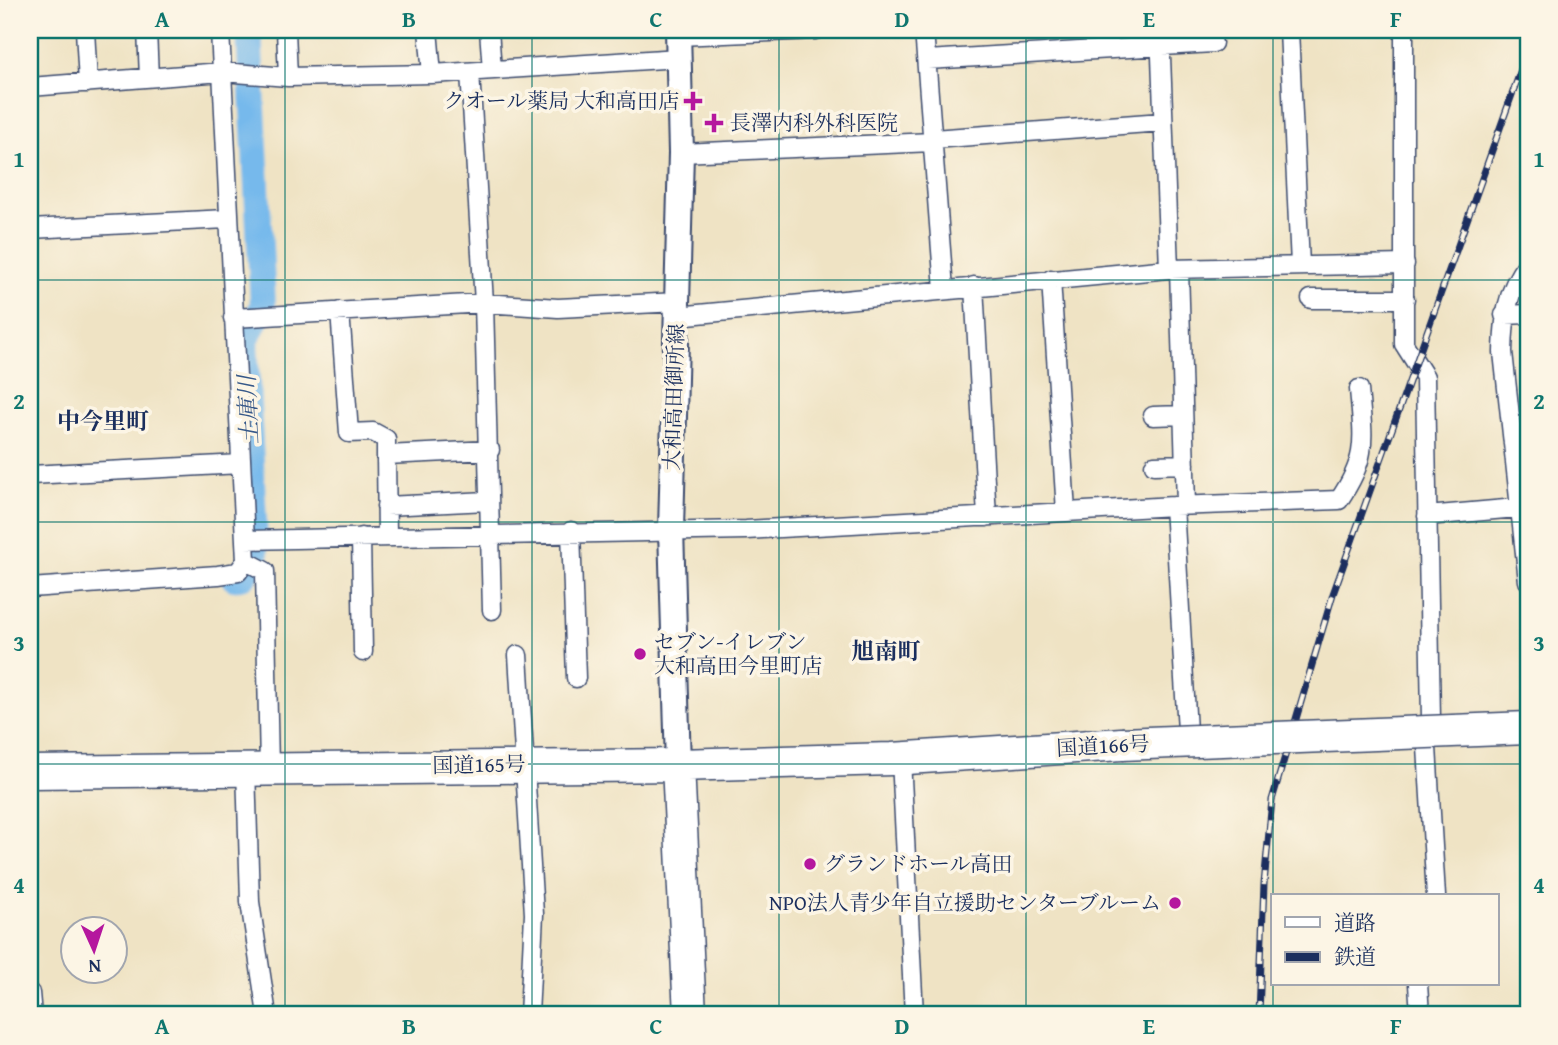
<svg xmlns="http://www.w3.org/2000/svg" width="1558" height="1045" viewBox="0 0 1558 1045" font-family="'Gentium Book Plus','Noto Serif JP',serif">
	<style>
		.lines { fill: none; stroke-linecap: round; stroke-linejoin: round }
		.river { stroke: #76b9ec; stroke-width: 26 }
		.street-casing { stroke: #3b4a6d; stroke-width: 21 }
		.secondary-casing { stroke: #3b4a6d; stroke-width: 28 }
		.highway-casing { stroke: #3b4a6d; stroke-width: 35 }
		.street { stroke: #fff; stroke-width: 18 }
		.secondary { stroke: #fff; stroke-width: 24 }
		.highway { stroke: #fff; stroke-width: 32 }
		.rail-casing { stroke: #1b2f5e; stroke-width: 7 }
		.rail { stroke: #fcf5e5; stroke-width: 4.5; stroke-dasharray: 13; stroke-linecap: butt }
		.highway-bridge-casing { stroke: #3b4a6d; stroke-width: 35; stroke-linecap: butt }
		.highway-bridge { stroke: #fff; stroke-width: 32 }
		.grid { fill: none; stroke: #0f766e; stroke-width: 2; stroke-opacity: 0.55 }
		.poi-dot { fill: #b5179e; stroke: #fcf5e5; stroke-width: 2.5 }
		.labels { text-anchor: middle; stroke-width: 7; stroke-linejoin: round; paint-order: stroke }
		.poi-label { font-size: 21px; fill: #1b2f5e; stroke: #fcf5e5; text-anchor: start }
		.street-label { font-size: 21px; fill: #1b2f5e; stroke: #fcf5e5 }
		.water-label { font-size: 23px; font-style: italic; fill: #365889; stroke: #fcf5e5 }
		.neighbourhood-label { font-size: 23px; font-weight: bold; fill: #1b2f5e; stroke: #fcf5e5 }
		.neatline { fill: none; stroke: #0f766e; stroke-width: 2.5 }
		.grid-label { font-size: 23px; text-anchor: middle; font-weight: bold; fill: #0f766e }
	</style>
	<rect width="100%" height="100%" fill="#fcf5e5"/>
	<filter id="ink" filterUnits="userSpaceOnUse"><feTurbulence type="fractalNoise" baseFrequency=".0143" numOctaves="2"/><feDisplacementMap in="SourceGraphic" scale="14" xChannelSelector="R" yChannelSelector="G"/><feConvolveMatrix kernelMatrix="1 2 1 2 8 2 1 2 1" color-interpolation-filters="sRGB"/></filter>
	<filter id="wash" filterUnits="userSpaceOnUse"><feTurbulence type="fractalNoise" baseFrequency=".00686" numOctaves="4" result="noise"/><feDisplacementMap in="SourceGraphic" scale="28" xChannelSelector="R" yChannelSelector="G"/><feGaussianBlur stdDeviation="1.57" result="paint"/><feColorMatrix in="noise" values="0 0 0 0 0 0 0 0 0 0 0 0 0 0 0 0 0 1.4 0 .05"/><feComposite in="paint" operator="in"/></filter>
	<g filter="url(#wash)">
		<rect width="100%" height="100%" fill="#efe3c4"/>
		<g class="lines">
			<path class="river" d="M 234,578 L 244,576 L 256,562 L 245,343 L 263,305 L 249,30"/>
		</g>
	</g>
	<g filter="url(#ink)">
		<g class="lines">
			<g class="street-casing">
				<path id="street" d="M 85,30 L 88,83
					M 147,30 L 149,78
					M 286,30 L 288,77
					M 428,30 L 432,74
					M 489,30 L 492,70
					M 924,30 L 944,289
					M 1160,30 L 1169,269
					M 1289,30 L 1300,265
					M 1404,30 L 1404,344 L 1425,377 L 1431,719
					M 678,36 L 816,30
					M 927,60 L 1213,43
					M 470,72 L 484,303 L 492,610
					M 30,87 L 222,72 L 288,77 L 432,74 L 679,58
					M 933,139 L 1162,122
					M 681,153 L 933,142
					M 30,229 L 227,219
					M 1528,263 C 1506,290 1504,319 1503,352 L 1528,581
					M 1179,269 L 1186,505
					M 1051,279 L 1066,512
					M 974,286 L 987,517
					M 1311,299 L 1405,299
					M 340,311 L 349,433 L 373,432 L 386,439 L 386,455
					M 1504,315 L 1528,314
					M 677,316 L 1169,269 L 1405,264
					M 233,318 L 484,303 L 558,308 L 678,302
					M 1153,416 L 1183,415
					M 1154,465 L 1185,464
					M 30,475 L 241,464
					M 386,506 L 488,501
					M 1174,506 L 1187,731
					M 1427,516 L 1528,507
					M 571,531 L 576,678
					M 361,537 L 363,652
					M 387,537 L 386,455 L 490,450
					M 245,540 L 746,530 L 1174,506 L 1339,500 C 1369,456 1363,439 1359,389
					M 246,561 L 265,571 L 269,768
					M 30,588 L 218,575 L 238,572 L 246,561 L 220,30
					M 518,655 L 534,914 L 529,1015
					M 1427,747 L 1436,896
					M 901,759 L 914,1015
					M 246,768 L 250,902 L 267,1015
					M 1418,984 L 1420,1015
					M 30,993 L 32,1015"/>
			</g>
			<g class="secondary-casing">
				<path id="secondary" d="M 678,30 L 681,153 L 671,529 L 678,765"/>
			</g>
			<g class="highway-casing">
				<path id="highway" d="M 678,765 L 690,1015
					M 30,772 L 678,765 L 892,759 L 1122,744"/>
			</g>
			<use href="#street" class="street"/>
			<use href="#secondary" class="secondary"/>
			<use href="#highway" class="highway"/>
			<g class="rail-casing">
				<path id="rail" d="M 1259,1015 L 1264,884 L 1272,800 L 1333,594 L 1528,50"/>
			</g>
			<use href="#rail" class="rail"/>
			<g class="highway-bridge-casing">
				<path id="highway-bridge" d="M 1122,744 L 1528,728"/>
			</g>
			<use href="#highway-bridge" class="highway-bridge"/>
		</g>
	</g>
	<path class="grid" d="M 285,30 L 285,1015M 532,30 L 532,1015M 779,30 L 779,1015M 1026,30 L 1026,1015M 1273,30 L 1273,1015M 30,280 L 1528,280M 30,522 L 1528,522M 30,764 L 1528,764"/>
	<g class="poi-dot">
		<path d="M689.5 90.5h7v7h7v7h-7v7h-7v-7h-7v-7h7z"/>
		<path d="M710.5 112.5h7v7h7v7h-7v7h-7v-7h-7v-7h7z"/>
		<circle cx="640" cy="654" r="7"/>
		<circle cx="810" cy="864" r="7"/>
		<circle cx="1175" cy="903" r="7"/>
	</g>
	<g class="labels">
		<g class="poi-label">
			<text x="679" y="108" text-anchor="end">クオール薬局 大和高田店</text>
			<text x="730" y="130">長澤内科外科医院</text>
			<text x="654" y="649">セブン-イレブン<tspan x="654" dy="24">大和高田今里町店</tspan></text>
			<text x="824" y="871">グランドホール高田</text>
			<text x="1161" y="910" text-anchor="end">NPO法人青少年自立援助センターブルーム</text>
		</g>
		<g class="street-label">
			<text transform="translate(674 397) rotate(-88)" y="7">大和高田御所線</text>
			<text transform="translate(1103 746) rotate(-3)" y="7">国道166号</text>
			<text transform="translate(479 765) rotate(-1)" y="7">国道165号</text>
		</g>
		<g class="water-label">
			<text transform="translate(248 410) rotate(-93)" y="8">土庫川</text>
		</g>
		<g class="neighbourhood-label">
			<text x="103" y="429">中今里町</text>
			<text x="886" y="659">旭南町</text>
		</g>
	</g>
	<rect width="1558" height="1045" fill="none" stroke="#fcf5e5" stroke-width="77"/>
	<rect x="1271" y="894" width="228" height="91" fill="#fcf5e5" stroke="#a2a6af" stroke-width="2"/>
	<rect x="1285" y="917" width="35" height="10" fill="#ffffff" stroke="#a2a6af" stroke-width="2"/>
	<text x="1334" y="930" font-size="21" fill="#1b2f5e">道路</text>
	<rect x="1285" y="952" width="35" height="10" fill="#1b2f5e" stroke="#a2a6af" stroke-width="2"/>
	<text x="1334" y="964" font-size="21" fill="#1b2f5e">鉄道</text>
	<g transform="translate(94 950) rotate(177)"><circle r="33" fill="#fcf5e5" stroke="#a2a6af" stroke-width="2"/>
	<path d="M0-5L12 26L0 18L-12 26Z" fill="#b5179e"/>
	<text y="-10" font-size="19" font-weight="bold" text-anchor="middle" fill="#1b2f5e">N</text>
	</g>
	<rect x="38" y="38" width="1482" height="968" class="neatline"/>
	<g class="grid-label">
		<text x="162" y="27">A</text>
		<text x="409" y="27">B</text>
		<text x="656" y="27">C</text>
		<text x="902" y="27">D</text>
		<text x="1149" y="27">E</text>
		<text x="1396" y="27">F</text>
		<text x="19" y="167">1</text>
		<text x="1539" y="167">1</text>
		<text x="19" y="409">2</text>
		<text x="1539" y="409">2</text>
		<text x="19" y="651">3</text>
		<text x="1539" y="651">3</text>
		<text x="19" y="893">4</text>
		<text x="1539" y="893">4</text>
		<text x="162" y="1034">A</text>
		<text x="409" y="1034">B</text>
		<text x="656" y="1034">C</text>
		<text x="902" y="1034">D</text>
		<text x="1149" y="1034">E</text>
		<text x="1396" y="1034">F</text>
	</g>
</svg>
